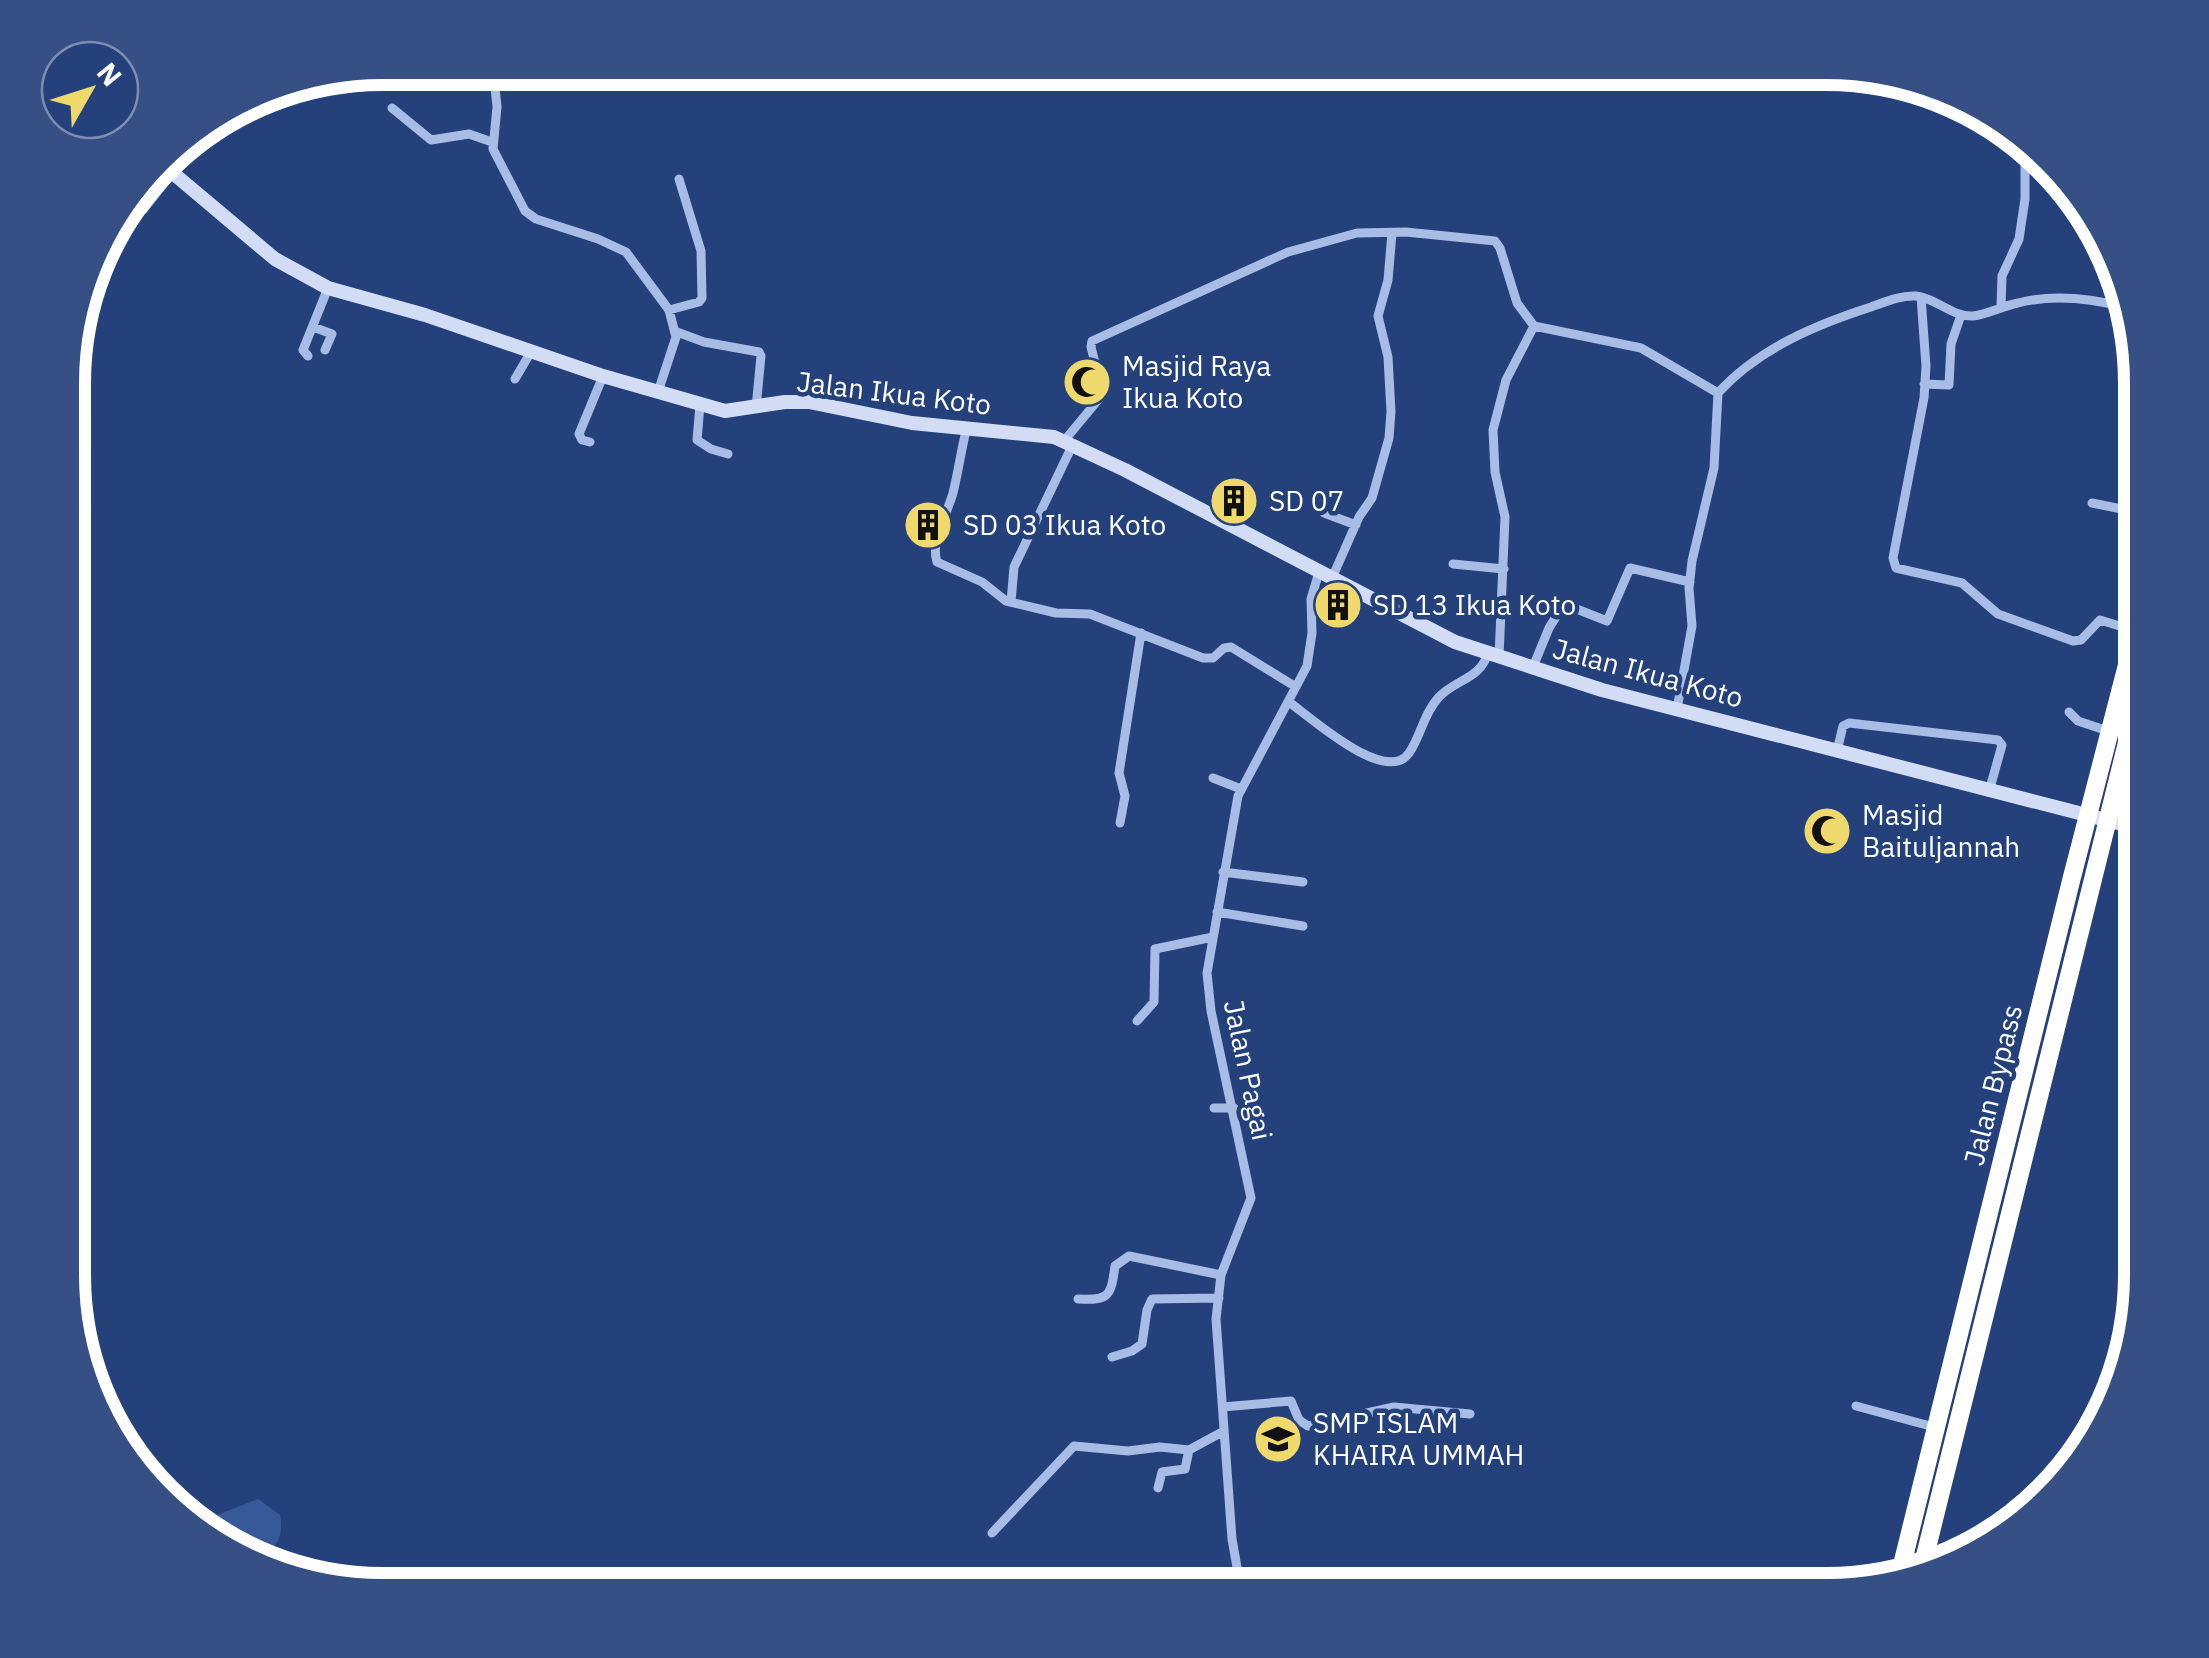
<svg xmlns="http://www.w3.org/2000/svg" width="2209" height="1658" viewBox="0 0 2209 1658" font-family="'IBM Plex Sans',sans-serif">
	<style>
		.green { fill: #37599a }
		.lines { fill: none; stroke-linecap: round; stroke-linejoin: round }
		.street { stroke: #a8bde5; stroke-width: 9 }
		.secondary { stroke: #d2ddf5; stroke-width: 14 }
		.highway { stroke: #fff; stroke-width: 18 }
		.labels { text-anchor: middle; stroke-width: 9; stroke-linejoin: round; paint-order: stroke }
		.poi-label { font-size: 28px; fill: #fff; stroke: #24417c; text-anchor: start }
		.street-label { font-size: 28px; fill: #fff; stroke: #24417c }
		.rim { fill: none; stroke: #fff; stroke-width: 12 }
	</style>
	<rect width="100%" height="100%" fill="#24417c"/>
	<path class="green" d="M 258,1499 L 280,1515 C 285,1537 274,1553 254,1561 L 194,1524 Z"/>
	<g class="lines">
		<path class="street" d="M 493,68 L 497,107 L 493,149 L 525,211 L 536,219 L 598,239 L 626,252 L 669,310 L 676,337 L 658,392
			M 392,108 L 431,140 L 469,134 L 492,142
			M 143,210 L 173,172
			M 1921,297 L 1926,366 L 1924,398 L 1893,558 L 1896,568 L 1962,583 L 1998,614 L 2073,641 L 2081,640 L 2100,620 L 2136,631
			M 2001,307 L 2002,276 L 2019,239 L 2025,199 L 2025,140
			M 669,310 L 699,302 L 702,298 L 701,251 L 679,179
			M 313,327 L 332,334 L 325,350
			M 677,332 L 704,342 L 759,352 L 761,356 L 756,408
			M 308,356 L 303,350 L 328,288
			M 515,379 L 532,350
			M 1924,384 L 1949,385 L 1951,344 L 1961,315
			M 700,405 L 697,440 L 711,449 L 728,454
			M 966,431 C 961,451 958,473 953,493 C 947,515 930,540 937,562 L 982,582 L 1006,601 L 1056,613 L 1090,614 L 1203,658 L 1213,658 L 1224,648 L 1231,647 L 1296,687
			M 1064,441 L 1103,394 L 1091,347 L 1092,341 L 1288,252 L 1357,233 L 1406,232 L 1495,241 L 1500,248 L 1517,303 L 1534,326 L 1641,348 L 1718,393 C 1758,349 1815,325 1871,307 C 1885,302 1901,295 1916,296 C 1936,298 1952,317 1973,316 C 1988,314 2003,306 2018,303 C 2053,294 2089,298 2124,307
			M 590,442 L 582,440 L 579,434 L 603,376
			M 2092,503 L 2141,513
			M 1324,513 L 1356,525
			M 1453,564 L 1504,569
			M 1332,578 L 1359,517 L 1372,498 L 1389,438 L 1391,412 L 1388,357 L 1378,316 L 1388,280 L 1392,233
			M 1011,602 L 1014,567 L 1073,444
			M 1499,657 L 1505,517 L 1495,472 L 1493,430 L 1506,380 L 1534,326
			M 1533,667 L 1549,628 L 1564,604 L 1607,621 L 1630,568 L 1690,582
			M 1289,702 C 1310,717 1386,786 1409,753 C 1421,736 1423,715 1438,698 C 1455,679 1480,680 1488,653
			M 1677,709 L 1692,626 L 1689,588 L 1692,561 L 1714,468 L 1718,393
			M 2069,712 L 2078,721 L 2111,732
			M 1837,751 L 1843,726 L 1849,723 L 1998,740 L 2002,745 L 1990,788
			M 1213,778 L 1241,789
			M 1120,823 L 1125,796 L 1119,773 L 1141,633
			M 1223,872 L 1303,882
			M 1217,912 L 1303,926
			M 1137,1021 L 1154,1002 L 1155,949 L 1213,937
			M 1214,1108 L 1234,1108
			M 1078,1299 C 1109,1301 1111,1296 1115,1266 L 1129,1256 L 1221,1275
			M 1112,1357 L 1132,1351 L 1142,1344 L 1147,1310 L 1152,1299 L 1219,1298
			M 1856,1406 L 1934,1427
			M 1223,1407 L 1291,1401 L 1299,1420 L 1308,1426 L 1394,1407 L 1470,1414
			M 1158,1488 L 1162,1472 L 1185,1469 L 1189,1450 L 1224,1431
			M 992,1533 L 1074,1446 L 1128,1451 L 1160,1447 L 1189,1450
			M 1241,1590 L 1232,1539 L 1216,1319 L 1221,1275 L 1251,1198 L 1211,1011 L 1207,973 L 1238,796 L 1307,666 L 1312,633 L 1311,599 L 1319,572"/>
		<path class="secondary" d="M 161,163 L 275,259 L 328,288 L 425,315 L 603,376 L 725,411 L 785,402 L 809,402 L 912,423 L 1054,437 L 1125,470 L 1455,642 L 1602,690 L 2141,829"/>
		<path class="highway" d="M 1922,1568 L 2141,686
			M 1900,1573 L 2072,877 L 2141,611"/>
	</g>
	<defs>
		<g id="mosque-disc" transform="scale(2.5)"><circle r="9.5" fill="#efd86c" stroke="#24417c"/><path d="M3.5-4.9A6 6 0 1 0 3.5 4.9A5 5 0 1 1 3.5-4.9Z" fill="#111"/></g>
		<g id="building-disc" transform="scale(2.5)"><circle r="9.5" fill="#efd86c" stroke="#24417c"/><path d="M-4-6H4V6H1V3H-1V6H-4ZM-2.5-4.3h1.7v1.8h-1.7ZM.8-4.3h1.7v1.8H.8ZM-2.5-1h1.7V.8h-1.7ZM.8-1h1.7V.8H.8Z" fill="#111"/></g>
		<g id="school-disc" transform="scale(2.5)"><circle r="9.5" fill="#efd86c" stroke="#24417c"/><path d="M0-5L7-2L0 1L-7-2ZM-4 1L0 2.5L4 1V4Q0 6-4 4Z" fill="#111"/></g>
	</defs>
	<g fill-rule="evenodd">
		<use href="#mosque-disc" x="1087" y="382"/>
		<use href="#building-disc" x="1234" y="501"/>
		<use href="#building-disc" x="928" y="525"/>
		<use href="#building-disc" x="1338" y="605"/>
		<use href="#mosque-disc" x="1827" y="831"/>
		<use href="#school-disc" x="1278" y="1439"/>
	</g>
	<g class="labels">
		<g class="poi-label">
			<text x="1122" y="376">Masjid Raya<tspan x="1122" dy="32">Ikua Koto</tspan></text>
			<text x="1269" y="511">SD 07</text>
			<text x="963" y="535">SD 03 Ikua Koto</text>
			<text x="1373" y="615">SD 13 Ikua Koto</text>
			<text x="1862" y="825">Masjid<tspan x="1862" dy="32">Baituljannah</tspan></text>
			<text x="1313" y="1433">SMP ISLAM<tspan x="1313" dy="32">KHAIRA UMMAH</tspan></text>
		</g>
		<g class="street-label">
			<text transform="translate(894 393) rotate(7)" y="10">Jalan Ikua Koto</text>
			<text transform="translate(1648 673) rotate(15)" y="10">Jalan Ikua Koto</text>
			<text transform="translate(1248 1070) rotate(78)" y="10">Jalan Pagai</text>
			<text transform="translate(1993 1085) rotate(-76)" y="10">Jalan Bypass</text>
		</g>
	</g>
	<path d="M0 0H2209V1658H0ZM383 85H1826A298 298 0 0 1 2124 383V1275A298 298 0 0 1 1826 1573H383A298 298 0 0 1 85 1275V383A298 298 0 0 1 383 85Z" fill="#365086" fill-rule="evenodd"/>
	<path class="rim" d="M383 85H1826A298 298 0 0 1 2124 383V1275A298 298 0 0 1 1826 1573H383A298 298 0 0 1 85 1275V383A298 298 0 0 1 383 85Z"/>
	<g transform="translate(90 90) rotate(51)"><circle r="48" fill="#24417c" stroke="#7c8db0" stroke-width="2.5"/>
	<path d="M0-8L18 38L0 25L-18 38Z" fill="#efd86c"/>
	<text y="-15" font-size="28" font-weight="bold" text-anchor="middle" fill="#ffffff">N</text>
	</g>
</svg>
